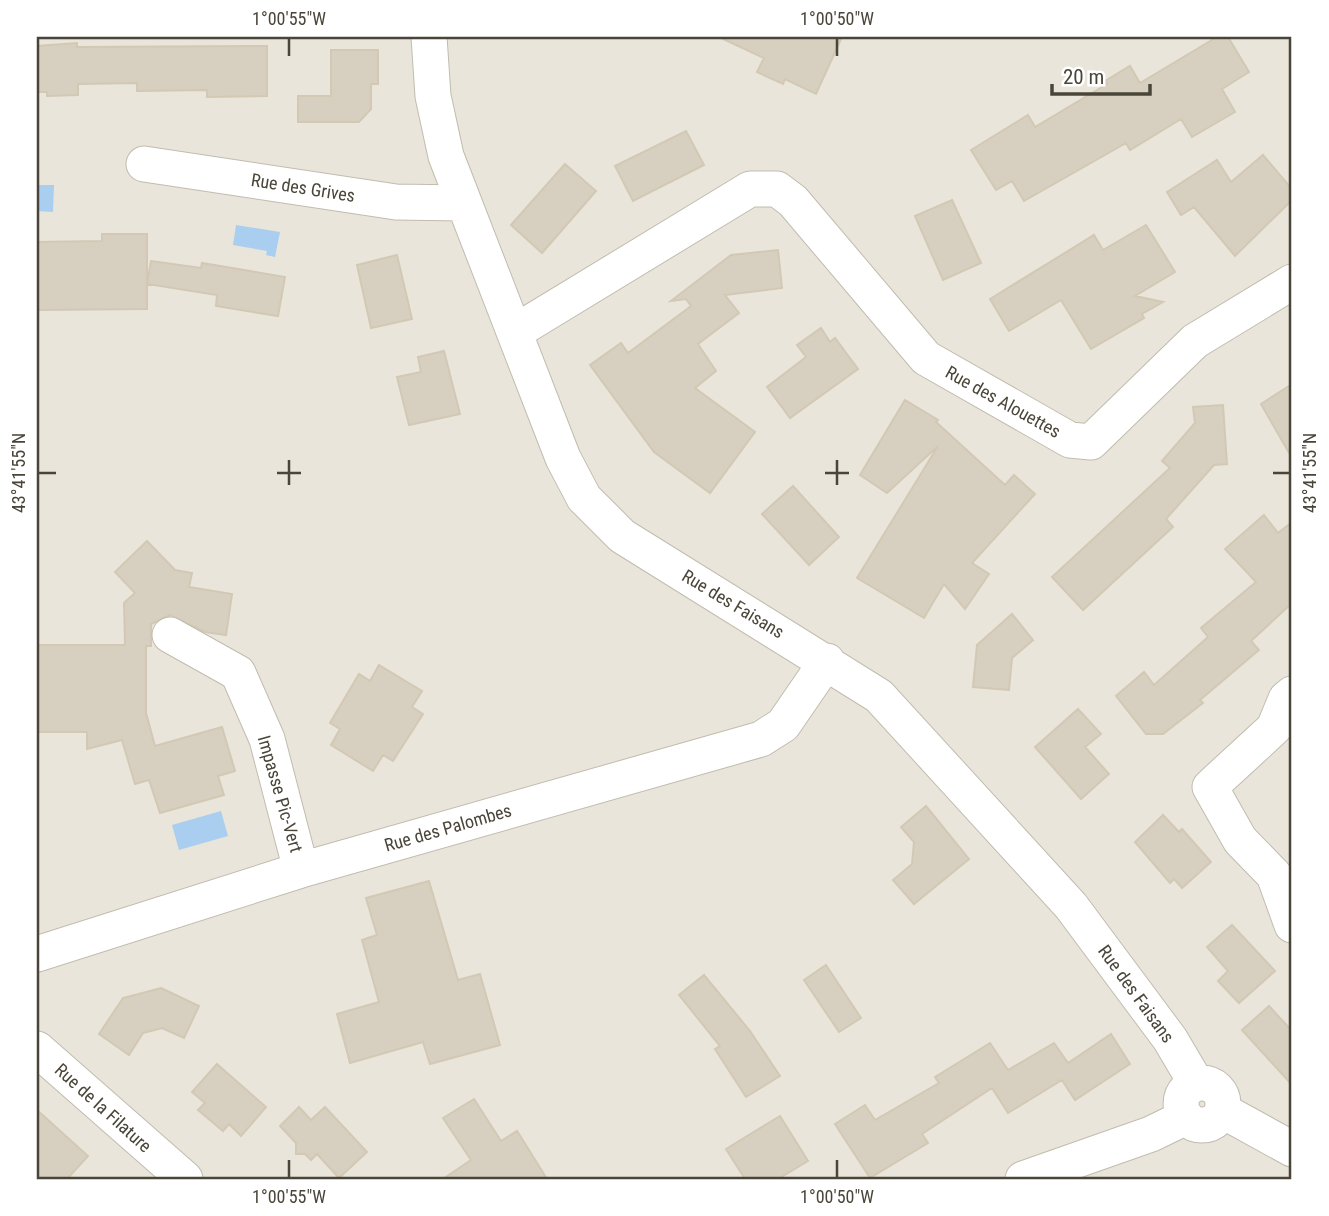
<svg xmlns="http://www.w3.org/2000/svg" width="1329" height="1216" viewBox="0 0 1329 1216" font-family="'Roboto Condensed',sans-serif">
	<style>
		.residential { fill: #e9e5da }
		.water { fill: #aaceef }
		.building { fill: #d7d0c1; stroke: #d2c8b4; stroke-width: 2 }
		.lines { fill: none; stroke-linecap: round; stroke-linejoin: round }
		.minor-casing { stroke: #c1bcae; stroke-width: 37 }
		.minor { stroke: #fff; stroke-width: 35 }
		.ticks { fill: none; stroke: #4a4539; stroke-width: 2.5 }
		.labels { text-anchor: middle; stroke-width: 7; stroke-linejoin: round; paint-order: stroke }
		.street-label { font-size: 18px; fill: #4a4539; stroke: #fff }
		.neatline { fill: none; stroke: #4a4539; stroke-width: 2.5 }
		.ticks-label { font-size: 18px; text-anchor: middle; fill: #4a4539 }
	</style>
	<rect width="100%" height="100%" fill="#f5f3ec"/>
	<path class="residential" d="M 37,37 L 1292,37 L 1292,1179 L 37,1179 Z"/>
	<path class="water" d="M 37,185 L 54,185 L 53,212 L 37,211 Z
		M 236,225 L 280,232 L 275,257 L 266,255 L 267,251 L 233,245 Z
		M 221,811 L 228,836 L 179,850 L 172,825 Z"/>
	<path class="building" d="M 719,37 L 842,37 L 816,94 L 785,79 L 783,84 L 757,72 L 764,58 Z
		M 1217,37 L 1228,37 L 1249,72 L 1222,89 L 1235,112 L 1192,137 L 1181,119 L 1130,150 L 1126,143 L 1024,201 L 1012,181 L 996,190 L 971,150 L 1028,115 L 1035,127 L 1107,84 L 1105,81 L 1130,66 L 1140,83 Z
		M 77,43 L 77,47 L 267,46 L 267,96 L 207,97 L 207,90 L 137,91 L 137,83 L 78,84 L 78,95 L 47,96 L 47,92 L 37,92 L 37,46 Z
		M 331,50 L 378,50 L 378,84 L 371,84 L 371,109 L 359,122 L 298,122 L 298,96 L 331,96 Z
		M 686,131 L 704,165 L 633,201 L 615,166 Z
		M 1263,155 L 1292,189 L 1292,200 L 1235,256 L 1194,207 L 1181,215 L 1167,192 L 1217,160 L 1231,182 Z
		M 565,164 L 596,191 L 542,253 L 511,225 Z
		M 952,200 L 981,263 L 943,280 L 915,216 Z
		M 1146,225 L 1175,272 L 1135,296 L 1163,302 L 1142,314 L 1144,318 L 1091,349 L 1061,300 L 1009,331 L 990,299 L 1094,235 L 1103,250 Z
		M 102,234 L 147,234 L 147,309 L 37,310 L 37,242 L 102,241 Z
		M 778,250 L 782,288 L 725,295 L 739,313 L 698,344 L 716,371 L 695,388 L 755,432 L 710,493 L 654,452 L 590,365 L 621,343 L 628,353 L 691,306 L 686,299 L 671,301 L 731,255 Z
		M 397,255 L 412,319 L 371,328 L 357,265 Z
		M 151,261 L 201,268 L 202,263 L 285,277 L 278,316 L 216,306 L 217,295 L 147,284 Z
		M 821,328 L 830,342 L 835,338 L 858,369 L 790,418 L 767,387 L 806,357 L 797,345 Z
		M 444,351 L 460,414 L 409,425 L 397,377 L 421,372 L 418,357 Z
		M 1292,384 L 1292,458 L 1261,404 Z
		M 905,400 L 938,420 L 936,422 L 1005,485 L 1014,475 L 1035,494 L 972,563 L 989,574 L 965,609 L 944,584 L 924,618 L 857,578 L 938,446 L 887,493 L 860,475 Z
		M 1223,405 L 1227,464 L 1214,465 L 1166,519 L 1173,527 L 1083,610 L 1052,577 L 1170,468 L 1162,461 L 1195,423 L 1193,407 Z
		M 793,486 L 839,537 L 809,565 L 762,514 Z
		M 1264,515 L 1278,533 L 1292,522 L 1292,603 L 1251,641 L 1259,650 L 1200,700 L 1203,703 L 1163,734 L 1146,734 L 1116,696 L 1144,672 L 1154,685 L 1208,637 L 1201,628 L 1256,582 L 1225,549 Z
		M 147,541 L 175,570 L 192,573 L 189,587 L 232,594 L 226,635 L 205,632 L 170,615 L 151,624 L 151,646 L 146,646 L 146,713 L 155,746 L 222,727 L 235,771 L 218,776 L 224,795 L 160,813 L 149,780 L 135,784 L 122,740 L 87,749 L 87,732 L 37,732 L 37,645 L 125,645 L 124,603 L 135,593 L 115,572 Z
		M 1012,614 L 1033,640 L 1012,658 L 1009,690 L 973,687 L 977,645 Z
		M 379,665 L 422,691 L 412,707 L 423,714 L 393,761 L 383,755 L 373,771 L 331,745 L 340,729 L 330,723 L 359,674 L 370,681 Z
		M 1078,709 L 1101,734 L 1085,747 L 1109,774 L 1081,799 L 1035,747 Z
		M 926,806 L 969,859 L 914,904 L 893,880 L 912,864 L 914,842 L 901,827 Z
		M 1163,815 L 1179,832 L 1182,829 L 1211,862 L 1182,888 L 1174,879 L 1170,883 L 1135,842 Z
		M 429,881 L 458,980 L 480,974 L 500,1045 L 430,1064 L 423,1042 L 350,1063 L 337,1014 L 379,1002 L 362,940 L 377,935 L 366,898 Z
		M 1232,925 L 1275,971 L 1239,1003 L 1218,981 L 1228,971 L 1207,947 Z
		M 826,965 L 861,1018 L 839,1032 L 804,980 Z
		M 704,975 L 750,1031 L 780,1076 L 746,1097 L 715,1049 L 720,1046 L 679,995 Z
		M 161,988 L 199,1006 L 184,1038 L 162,1028 L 143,1033 L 129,1055 L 99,1034 L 123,998 Z
		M 1269,1006 L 1292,1031 L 1292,1085 L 1242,1030 Z
		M 1111,1034 L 1130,1064 L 1075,1100 L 1062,1080 L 1008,1113 L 992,1088 L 922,1134 L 928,1143 L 870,1178 L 835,1124 L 865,1105 L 875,1120 L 939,1083 L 935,1077 L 990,1043 L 1008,1070 L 1054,1043 L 1068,1063 Z
		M 217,1064 L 266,1107 L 241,1136 L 229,1124 L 223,1131 L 198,1110 L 205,1103 L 192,1092 Z
		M 474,1099 L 501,1141 L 517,1131 L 547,1179 L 443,1179 L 471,1160 L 443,1118 Z
		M 299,1107 L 311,1120 L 325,1107 L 367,1152 L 339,1178 L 317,1154 L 311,1160 L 305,1154 L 296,1154 L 296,1143 L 280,1126 Z
		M 37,1110 L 88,1156 L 67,1179 L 37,1179 Z
		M 780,1116 L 808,1161 L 778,1179 L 745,1179 L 726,1149 Z"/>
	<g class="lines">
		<g class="minor-casing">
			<path id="minor" d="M 429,37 L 433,96 L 446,156 L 563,458 L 584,498 L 622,536 L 879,696 L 1071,906 L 1170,1039 L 1196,1083
				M 144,164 L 396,202 L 463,203
				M 515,332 L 750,189 L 777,189 L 793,201 L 926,358 L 1070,440 L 1091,442 L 1195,341 L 1292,282
				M 170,635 L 238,673 L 267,739 L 301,870
				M 1292,694 L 1286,699 L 1274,728 L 1210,787 L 1240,840 L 1274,875 L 1292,925
				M 37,954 L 301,870 L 761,739 L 783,725 L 827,661
				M 37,1049 L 185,1179
				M1181 1104a21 21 0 1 1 42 0a21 21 0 1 1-42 0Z
				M 1223,1111 L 1292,1149
				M 1023,1179 L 1151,1134 L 1186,1117"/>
		</g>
		<use href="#minor" class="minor"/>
	</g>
	<path class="ticks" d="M 289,38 L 289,56M 837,38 L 837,56M 289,460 L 289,485M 837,460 L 837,485M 38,473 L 56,473M 277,473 L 301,473M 825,473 L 849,473M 1273,473 L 1290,473M 289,1160 L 289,1178M 837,1160 L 837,1178"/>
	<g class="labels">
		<g class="street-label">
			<text transform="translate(303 188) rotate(9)" y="6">Rue des Grives</text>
			<text transform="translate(1003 402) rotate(29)" y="6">Rue des Alouettes</text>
			<text transform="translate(733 604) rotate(31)" y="6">Rue des Faisans</text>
			<text transform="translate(280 794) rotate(74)" y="6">Impasse Pic-Vert</text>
			<text transform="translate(448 828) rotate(-16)" y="6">Rue des Palombes</text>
			<text transform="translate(1136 994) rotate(54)" y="6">Rue des Faisans</text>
			<text transform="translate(103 1108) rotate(42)" y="6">Rue de la Filature</text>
		</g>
	</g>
	<rect width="1329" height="1216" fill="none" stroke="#ffffff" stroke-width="77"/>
	<path d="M1052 84v10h98v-10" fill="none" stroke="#4a4539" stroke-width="3.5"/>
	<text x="1063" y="84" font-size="21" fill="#4a4539" stroke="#ffffff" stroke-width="5" paint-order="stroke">20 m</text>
	<rect x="38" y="38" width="1252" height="1140" class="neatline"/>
	<g class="ticks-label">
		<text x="289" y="25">1°00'55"W</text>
		<text x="837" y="25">1°00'50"W</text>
		<text transform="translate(19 473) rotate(-90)" y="6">43°41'55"N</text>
		<text transform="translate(1310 473) rotate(-90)" y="6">43°41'55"N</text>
		<text x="289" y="1203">1°00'55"W</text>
		<text x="837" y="1203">1°00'50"W</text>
	</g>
</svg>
